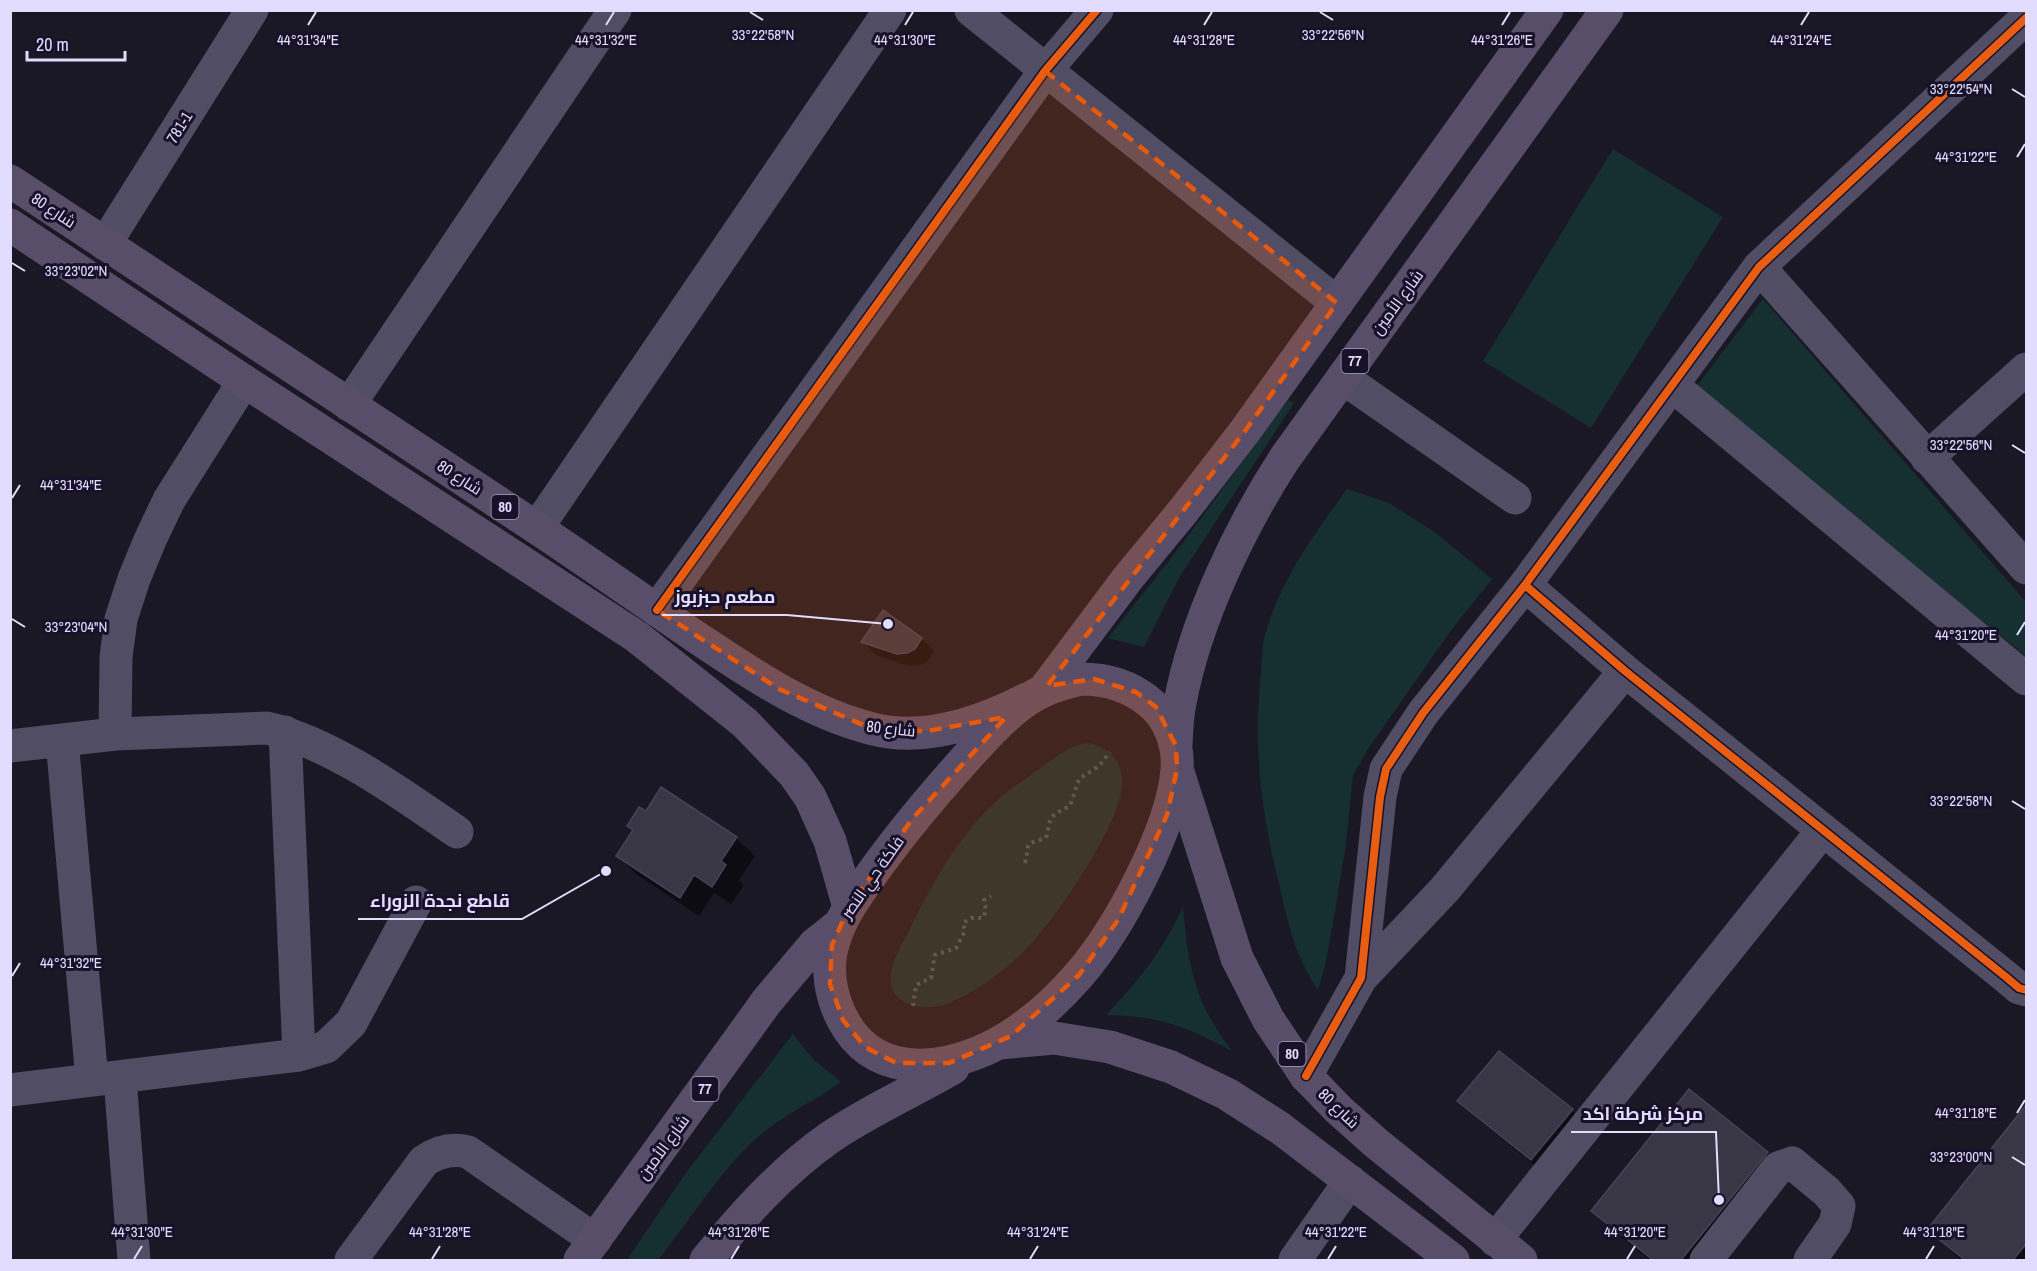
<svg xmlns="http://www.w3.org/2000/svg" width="2037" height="1271" viewBox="0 0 2037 1271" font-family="'Archivo Narrow',Cairo,sans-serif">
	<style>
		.green { fill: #163032 }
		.shadow { fill: #0007 }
		.building { fill: #393646; stroke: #474358; stroke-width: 1.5 }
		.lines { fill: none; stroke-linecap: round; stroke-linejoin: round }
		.path { stroke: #4a5665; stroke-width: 4; stroke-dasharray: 3 4.5; stroke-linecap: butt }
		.minor { stroke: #504d65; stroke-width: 33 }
		.major { stroke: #594e69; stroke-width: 33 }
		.cycleway-casing { stroke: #17122a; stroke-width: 11 }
		.cycleway { stroke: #e95d12; stroke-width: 8 }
		.marked { fill: #e8590c; fill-opacity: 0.2; stroke: #e8590c; stroke-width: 4.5; stroke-dasharray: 12 8; stroke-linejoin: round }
		.ticks { fill: none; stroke: #e2dcfe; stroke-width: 2 }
		.labels { text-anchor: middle; stroke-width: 6; stroke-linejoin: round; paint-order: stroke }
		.shield { fill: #17122a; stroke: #a59fbe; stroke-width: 1.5 }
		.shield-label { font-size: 15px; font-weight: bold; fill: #e2dcfe }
		.street-label { font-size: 16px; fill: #e2dcfe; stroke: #17122a }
		.ticks-label { font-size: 15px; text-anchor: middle; fill: #e2dcfe; stroke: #17122a; stroke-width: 6; stroke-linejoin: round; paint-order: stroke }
		.leader { fill: none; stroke: #e2dcfe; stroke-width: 2 }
		.callout-dot { fill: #e2dcfe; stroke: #17122a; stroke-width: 2 }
		.callout-label { font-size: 18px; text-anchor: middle; font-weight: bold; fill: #e2dcfe; stroke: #17122a; stroke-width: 6; stroke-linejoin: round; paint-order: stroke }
	</style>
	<rect width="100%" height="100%" fill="#1a1824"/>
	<path class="green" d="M 1613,149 L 1723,217 L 1591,428 L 1483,361 Z
		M 1763,299 L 2026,602 L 2026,656 L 1694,390 Z
		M 1288,400 L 1294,403 L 1180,576 L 1144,647 L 1108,638 L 1182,544 Z
		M 1347,489 L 1389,503 L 1436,533 L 1492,579 L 1449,633 L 1368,749 L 1353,775 L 1346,844 L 1335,911 L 1325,966 L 1318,990 C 1296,958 1288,925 1280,888 C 1261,812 1253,750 1261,672 C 1262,660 1262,647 1265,635 C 1279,582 1315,533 1347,489 Z
		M 1089,743 C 1108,748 1122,760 1122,781 C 1124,821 1053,923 1023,952 C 1002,973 977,991 949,1003 C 925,1013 885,1006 891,972 C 894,956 904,941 911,927 C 934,881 959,834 998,800 C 1011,788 1027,778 1042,767 C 1057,756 1070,745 1089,743 Z
		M 1183,906 C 1188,965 1194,1002 1232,1051 C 1185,1026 1160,1016 1106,1015 C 1138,982 1165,948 1183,906 Z
		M 793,1034 L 814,1060 L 841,1082 C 815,1101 785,1114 760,1135 C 720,1170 691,1219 658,1260 L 627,1260 L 685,1174 Z"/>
	<path class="shadow" d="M 883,613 L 922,639 L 934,651 L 927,662 L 920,665 L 910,666 L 898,663 L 876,655 L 863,642 Z
		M 736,838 L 755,856 L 739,880 L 744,885 L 731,904 L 714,893 L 699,916 L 636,874 L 618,856 Z
		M 1499,1053 L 1572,1111 L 1590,1129 L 1550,1178 L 1478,1119 L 1459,1101 Z
		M 1690,1091 L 1767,1153 L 1792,1177 L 1725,1260 L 1650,1260 L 1618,1235 L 1593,1211 Z
		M 2026,1107 L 2026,1260 L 1961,1260 L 1929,1230 Z"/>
	<path class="building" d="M 883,610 L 922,638 L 915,649 L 907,653 L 897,654 L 861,642 Z
		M 661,787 L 737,837 L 721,861 L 726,865 L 712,887 L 694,875 L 680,898 L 616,856 L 633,830 L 627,826 L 639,807 L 646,811 Z
		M 1499,1051 L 1573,1109 L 1531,1160 L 1457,1101 Z
		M 1689,1089 L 1768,1152 L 1681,1260 L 1653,1260 L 1591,1211 Z
		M 2026,1105 L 2026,1244 L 2013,1260 L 1965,1260 L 1927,1230 Z"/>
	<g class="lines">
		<path class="path" d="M 1025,863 C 1031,841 1021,846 1046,838 C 1052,816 1046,818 1070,806 L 1079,779 L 1099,766 L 1110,752
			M 913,1006 L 916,985 L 931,978 L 935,955 L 956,948 L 965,931 L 963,923 L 971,918 L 983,918 L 986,910 L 984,900 L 991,896"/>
		<path class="minor" d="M 971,10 L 1337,303
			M 105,244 L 252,10
			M 1759,267 L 2026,568
			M 1343,378 L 1515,498
			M 1673,386 L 2026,679
			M 349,405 L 615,10
			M 1927,458 L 2026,369
			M 537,528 L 890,10
			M 1525,585 L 1625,671 L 2006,977 L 2019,988 L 2026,990
			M 657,610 L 1045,71 L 1097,10
			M 285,732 L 299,1055
			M 115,734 L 116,657 L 121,619 L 134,579 L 150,540 L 169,500 L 244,381
			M 62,740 L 92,1080
			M 10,746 L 115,734 L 267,728 C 332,743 403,795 457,832
			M 1361,978 L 1445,889 L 1625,671
			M 1306,1076 L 1361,978 L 1380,797 L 1386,769 L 1423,713 L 1525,585 L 1759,267 L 2026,18
			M 120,1078 L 134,1260
			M 10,1090 L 299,1055 L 326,1047 L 351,1023 L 416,902
			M 1495,1240 L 1823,830
			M 351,1260 L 424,1161 C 437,1152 452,1148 468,1152 L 595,1240
			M 1295,1260 L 1350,1181
			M 1706,1260 L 1778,1168 L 1792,1163 L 1827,1192 L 1839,1206 L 1835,1224 L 1810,1260"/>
		<path class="major" d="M 10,181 C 185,298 362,411 537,528 C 592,565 645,602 699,639 C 753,675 809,713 873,729 C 924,742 982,722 1027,699
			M 10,225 L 244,381 L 637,637 L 745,723 L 794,774 L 810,797 L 830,841 L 849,907
			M 1081,679 C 1106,679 1128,685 1148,701 C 1169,717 1179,744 1177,770 C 1172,830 1118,930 1079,975 C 1051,1007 1017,1037 977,1053 C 921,1075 862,1071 837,1007 C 829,986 827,962 834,941 C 841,917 855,898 869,878 C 899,835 933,795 968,756 C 986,736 1006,714 1029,699 C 1045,688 1062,683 1081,679 Z
			M 1044,690 L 1128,578 L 1184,510 L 1245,431 L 1547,10
			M 1176,744 C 1177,730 1177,716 1180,703 C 1195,621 1240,527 1285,458 L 1607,10
			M 1178,772 L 1237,958 L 1268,1019 L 1306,1076 L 1339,1110 L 1376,1143 L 1521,1260
			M 1000,1043 L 1054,1038 L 1110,1047 L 1171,1067 L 1227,1094 L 1280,1128 L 1453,1260
			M 580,1260 L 767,1001 L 815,944 L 839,925
			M 706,1260 C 743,1215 781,1172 829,1138 C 868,1111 912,1092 953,1068"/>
		<g class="cycleway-casing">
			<path id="cycleway" d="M 1525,585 L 1625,671 L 2006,977 L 2019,988 L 2026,990
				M 657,610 L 1045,71 L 1097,10
				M 1306,1076 L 1361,978 L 1380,797 L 1386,769 L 1423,713 L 1525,585 L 1759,267 L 2026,18"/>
		</g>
		<use href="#cycleway" class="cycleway"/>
	</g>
	<path class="marked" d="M 1045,71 L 1337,303 L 1245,431 L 1047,686 L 1094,679 L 1136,692 L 1156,707 L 1176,746 L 1177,769 L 1167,815 L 1118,920 L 1079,975 L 1011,1036 L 949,1063 L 896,1063 L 865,1047 L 843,1020 L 830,984 L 832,945 L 849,907 L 913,818 L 1006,717 L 927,731 L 875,730 L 779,689 L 657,610 Z"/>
	<path class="ticks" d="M 750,12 L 763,20M 1320,12 L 1333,20M 308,25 L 316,12M 606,25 L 614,12M 905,25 L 913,12M 1204,25 L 1212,12M 1502,25 L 1510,12M 1801,25 L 1809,12M 2012,89 L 2025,97M 2017,157 L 2025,144M 12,263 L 25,271M 2012,445 L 2025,453M 12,498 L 20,485M 12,619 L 25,627M 2017,635 L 2025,622M 2012,801 L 2025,809M 12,976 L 20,963M 2017,1113 L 2025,1100M 2012,1157 L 2025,1165M 134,1259 L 142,1246M 432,1259 L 440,1246M 731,1259 L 739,1246M 1030,1259 L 1038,1246M 1328,1259 L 1336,1246M 1627,1259 L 1635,1246M 1926,1259 L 1934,1246"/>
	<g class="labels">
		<g class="shield">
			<rect x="1341.5" y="349" width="27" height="24" rx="4.5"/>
			<rect x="491.5" y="495" width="27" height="24" rx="4.5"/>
			<rect x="1278.5" y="1042" width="27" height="24" rx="4.5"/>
			<rect x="691.5" y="1077" width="27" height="24" rx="4.5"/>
		</g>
		<g class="shield-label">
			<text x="1355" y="366">77</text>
			<text x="505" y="512">80</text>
			<text x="1292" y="1059">80</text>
			<text x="705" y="1094">77</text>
		</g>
		<g class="street-label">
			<text transform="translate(179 127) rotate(-58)" y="6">781-1</text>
			<text transform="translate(54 210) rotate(34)" y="6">شارع 80</text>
			<text transform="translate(1397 302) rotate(-54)" y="6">شارع الأمين</text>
			<text transform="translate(460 477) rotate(33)" y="6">شارع 80</text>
			<text transform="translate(891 728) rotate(6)" y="6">شارع 80</text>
			<text transform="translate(872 877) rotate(-55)" y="6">فلكة حي النصر</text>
			<text transform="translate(1339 1108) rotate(44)" y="6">شارع 80</text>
			<text transform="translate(663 1147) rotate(-54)" y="6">شارع الأمين</text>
		</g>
	</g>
	<g class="ticks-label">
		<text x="763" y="40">33°22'58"N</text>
		<text x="1333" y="40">33°22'56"N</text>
		<text x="308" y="45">44°31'34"E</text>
		<text x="606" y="45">44°31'32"E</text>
		<text x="905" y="45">44°31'30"E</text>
		<text x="1204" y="45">44°31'28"E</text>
		<text x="1502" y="45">44°31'26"E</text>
		<text x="1801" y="45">44°31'24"E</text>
		<text x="1961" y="94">33°22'54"N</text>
		<text x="1966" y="162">44°31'22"E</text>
		<text x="76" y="276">33°23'02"N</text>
		<text x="1961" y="450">33°22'56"N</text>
		<text x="71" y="490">44°31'34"E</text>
		<text x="76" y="632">33°23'04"N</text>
		<text x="1966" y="640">44°31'20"E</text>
		<text x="1961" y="806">33°22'58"N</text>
		<text x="71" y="968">44°31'32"E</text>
		<text x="1966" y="1118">44°31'18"E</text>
		<text x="1961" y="1162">33°23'00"N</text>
		<text x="142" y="1237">44°31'30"E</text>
		<text x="440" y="1237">44°31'28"E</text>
		<text x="739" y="1237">44°31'26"E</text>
		<text x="1038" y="1237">44°31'24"E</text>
		<text x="1336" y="1237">44°31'22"E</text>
		<text x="1635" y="1237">44°31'20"E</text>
		<text x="1934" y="1237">44°31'18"E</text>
	</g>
	<path class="leader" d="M888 624L787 615H662M606 871L522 919H358M1719 1200L1716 1132H1571"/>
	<g class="callout-dot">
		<circle cx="888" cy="624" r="6"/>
		<circle cx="606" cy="871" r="6"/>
		<circle cx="1719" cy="1200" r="6"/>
	</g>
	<g class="callout-label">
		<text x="725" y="603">مطعم حبزبوز</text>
		<text x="440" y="907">قاطع نجدة الزوراء</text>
		<text x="1643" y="1120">مركز شرطة اكد</text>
	</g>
	<rect width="2037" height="1271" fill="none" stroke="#e2dcfe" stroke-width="24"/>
	<path d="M27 51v9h98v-9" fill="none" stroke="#e2dcfe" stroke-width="3"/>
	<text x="36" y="51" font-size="18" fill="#e2dcfe" stroke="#17122a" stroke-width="4.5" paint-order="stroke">20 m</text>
</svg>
